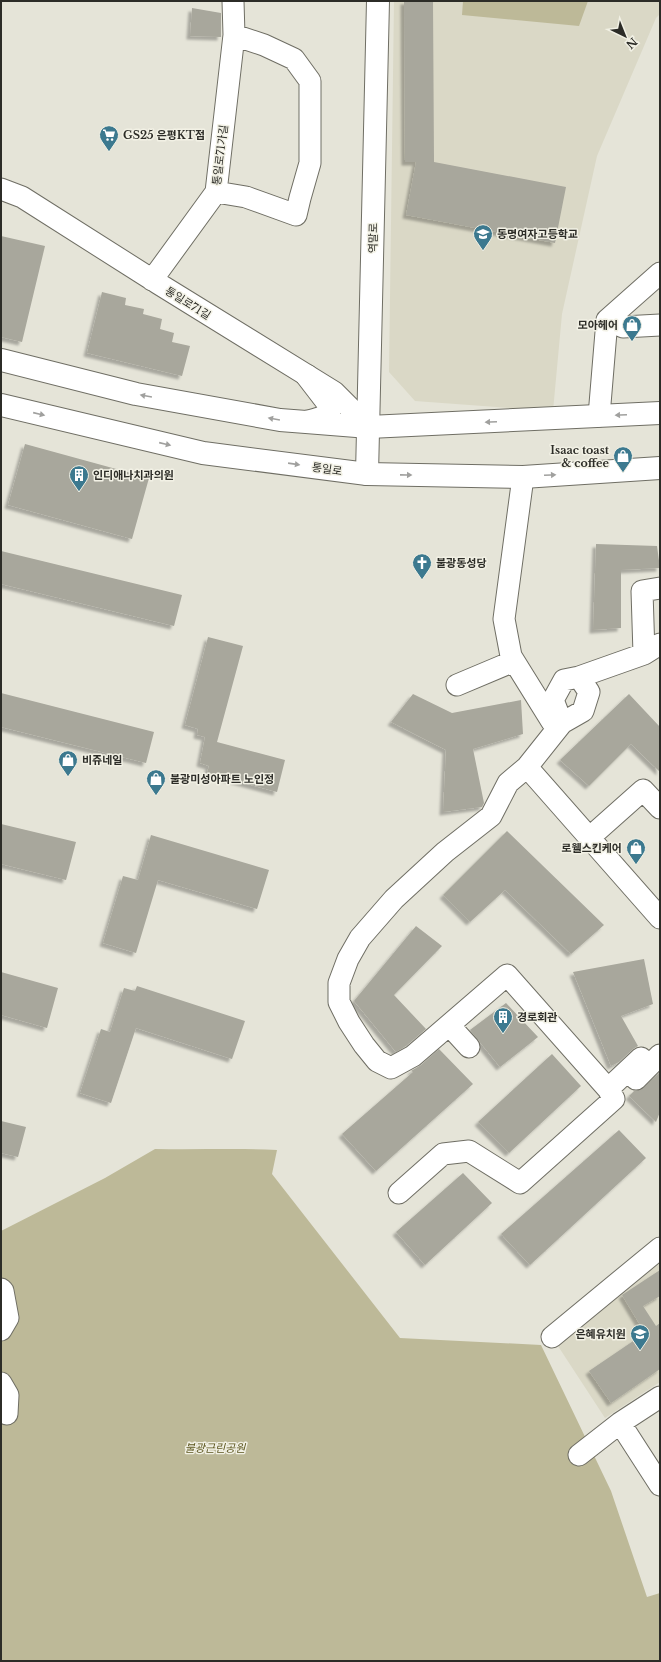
<svg xmlns="http://www.w3.org/2000/svg" width="661" height="1662" viewBox="0 0 661 1662" font-family="'Libre Baskerville','Noto Sans KR',serif">
	<style>
		.built { fill: #dad8c6 }
		.green { fill: #bdb998 }
		.building { fill: #a8a79c; filter: url(#shadow) }
		.lines { fill: none; stroke-linecap: round; stroke-linejoin: round }
		.minor-casing { stroke: #6f6e64; stroke-width: 23 }
		.tertiary-casing { stroke: #6f6e64; stroke-width: 24 }
		.primary-casing { stroke: #6f6e64; stroke-width: 24 }
		.minor { stroke: #fff; stroke-width: 21 }
		.tertiary { stroke: #fff; stroke-width: 22 }
		.primary { stroke: #fff; stroke-width: 22 }
		.oneway { fill: #a0a09e }
		.labels { text-anchor: middle; stroke-width: 3; stroke-linejoin: round; paint-order: stroke }
		.poi-label { font-size: 11px; font-weight: bold; fill: #2c2c27; stroke: #f2f1e5; text-anchor: start }
		.street-label { font-size: 11px; fill: #2c2c27; stroke: #f2f1e5 }
		.park-label { font-size: 11px; font-style: italic; fill: #5b551d; stroke: #f2f1e5 }
	</style>
	<defs>
		<filter id="shadow"><feDropShadow dx="-3.5" dy="3.5" stdDeviation="1" flood-color="#0004"/></filter>
	</defs>
	<rect width="100%" height="100%" fill="#e5e4d8"/>
	<path class="built" d="M 394,1 L 660,1 L 660,14 L 656,18 L 597,156 L 562,314 L 553,411 L 415,401 L 389,372 Z
		M 660,1256 L 660,1382 L 605,1418 L 556,1343 Z"/>
	<path class="green" d="M 463,1 L 588,1 L 579,26 L 462,15 Z
		M 155,1149 C 196,1150 236,1148 277,1150 L 272,1174 L 400,1338 L 541,1345 L 611,1491 L 647,1597 L 660,1593 L 660,1661 L 1,1661 L 1,1231 L 105,1178 Z"/>
	<path class="building" d="M 404,1 L 433,1 L 434,162 L 566,187 L 555,243 L 406,215 L 416,162 L 405,162 Z
		M 192,8 L 221,13 L 221,37 L 190,36 Z
		M 1,236 L 45,246 L 22,342 L 1,337 Z
		M 102,292 L 126,298 L 125,305 L 144,309 L 143,314 L 162,319 L 160,329 L 174,333 L 172,342 L 190,346 L 182,376 L 87,353 Z
		M 25,444 L 149,478 L 132,539 L 8,505 Z
		M 596,544 L 657,546 L 660,568 L 621,570 L 621,628 L 593,630 Z
		M 1,551 L 182,595 L 174,626 L 1,584 Z
		M 208,637 L 243,646 L 217,742 L 285,760 L 277,792 L 207,773 L 209,766 L 200,763 L 205,737 L 197,735 L 198,729 L 185,725 Z
		M 1,693 L 154,732 L 146,763 L 1,727 Z
		M 413,694 L 452,713 L 521,700 L 523,734 L 473,749 L 484,803 L 482,807 L 443,812 L 446,750 L 391,722 Z
		M 629,694 L 660,727 L 660,772 L 631,744 L 589,786 L 560,760 Z
		M 1,824 L 76,842 L 66,880 L 1,864 Z
		M 507,831 L 604,925 L 571,954 L 505,890 L 470,922 L 443,895 Z
		M 151,835 L 269,870 L 257,909 L 158,880 L 136,953 L 103,943 L 123,876 L 138,880 Z
		M 416,926 L 442,946 L 394,995 L 426,1029 L 406,1046 L 396,1052 L 354,1001 Z
		M 644,959 L 653,1004 L 621,1016 L 638,1046 L 633,1049 L 619,1062 L 611,1066 L 573,972 Z
		M 1,972 L 58,988 L 47,1028 L 1,1015 Z
		M 137,986 L 245,1021 L 232,1059 L 136,1028 L 111,1103 L 80,1093 L 101,1029 L 110,1032 L 124,988 L 135,991 Z
		M 506,1003 L 538,1037 L 500,1067 L 470,1030 Z
		M 439,1049 L 473,1084 L 376,1171 L 342,1134 L 413,1072 L 411,1071 L 421,1065 Z
		M 552,1054 L 581,1086 L 509,1153 L 478,1122 Z
		M 660,1072 L 660,1112 L 656,1122 L 629,1096 L 634,1091 L 639,1090 L 644,1087 Z
		M 1,1121 L 26,1127 L 18,1157 L 1,1153 Z
		M 619,1130 L 646,1158 L 530,1265 L 501,1234 Z
		M 463,1173 L 492,1203 L 425,1265 L 396,1232 Z
		M 660,1270 L 660,1296 L 643,1306 L 656,1326 L 660,1323 L 660,1369 L 611,1403 L 589,1371 L 645,1333 L 622,1295 Z"/>
	<g class="lines">
		<g class="minor-casing">
			<path id="minor" d="M 1,189 L 22,197 L 159,284 L 334,392 L 369,427
				M 216,192 L 246,197 L 296,215 L 300,198 L 310,163 L 310,81 L 294,59 L 264,45 L 234,35
				M 152,280 L 216,192 L 234,35 L 233,1
				M 607,320 L 623,327 L 660,325
				M 599,416 L 607,320 L 660,273
				M 644,654 L 642,591 L 660,588
				M 579,677 L 644,654 L 660,644
				M 457,685 L 514,661
				M 527,767 L 660,918
				M 589,838 L 643,790 L 660,808
				M 449,1025 L 507,975 L 608,1089 L 641,1058
				M 469,1047 L 449,1025 L 413,1056 L 391,1068 L 377,1061 L 364,1045 L 349,1022 L 339,1002 L 339,983 L 348,959 L 360,938 L 394,899 L 445,852 L 491,816 L 508,783 L 527,767 L 562,723 L 553,700 L 564,680 L 579,677 L 589,692 L 583,711 L 562,723 L 552,722 L 511,656 L 504,619 L 523,477
				M 636,1079 L 660,1055
				M 399,1193 L 443,1154 L 469,1151 L 520,1183 L 614,1099 L 608,1089
				M 1,1289 L 3,1291 L 8,1318 L 1,1330
				M 552,1337 L 660,1248
				M 1,1383 L 8,1395 L 7,1414
				M 620,1423 L 660,1485
				M 579,1455 L 620,1423 L 660,1397"/>
		</g>
		<g class="tertiary-casing">
			<path id="tertiary" d="M 367,474 L 378,1"/>
		</g>
		<g class="primary-casing">
			<path id="primary" d="M 1,360 L 136,394 L 280,420 L 306,422 L 369,427 L 660,413
				M 1,405 L 203,453 L 367,474 L 523,477 L 660,468
				M 306,422 C 317,419 325,419 330,409 L 327,402 L 307,376"/>
		</g>
		<use href="#minor" class="minor"/>
		<use href="#tertiary" class="tertiary"/>
		<use href="#primary" class="primary"/>
	</g>
	<defs><path id="oneway-solid" d="M-6-.8H1V-3.2L6.5 0L1 3.2V.8H-6Z"/></defs>
	<g class="oneway">
		<use href="#oneway-solid" transform="translate(146 396) rotate(-170)"/>
		<use href="#oneway-solid" transform="translate(39 414) rotate(13)"/>
		<use href="#oneway-solid" transform="translate(621 415) rotate(177)"/>
		<use href="#oneway-solid" transform="translate(274 419) rotate(-170)"/>
		<use href="#oneway-solid" transform="translate(491 422) rotate(178)"/>
		<use href="#oneway-solid" transform="translate(165 444) rotate(13)"/>
		<use href="#oneway-solid" transform="translate(294 464) rotate(8)"/>
		<use href="#oneway-solid" transform="translate(406 475) rotate(1)"/>
		<use href="#oneway-solid" transform="translate(550 475) rotate(-3)"/>
	</g>
	<defs>
		<g id="supermarket-pin" transform="scale(1)"><path d="M0 17L-7.5 6A9.5 9.5 0 1 1 7.5 6Z" fill="#3c798f" stroke="#f2f1e5"/><path d="M-6-5.5h2.5l.6 2H6L4.5 2H-2.5L-4.4-4H-6ZM-1.5 3.2a1.3 1.3 0 1 0 .1 0ZM3 3.2a1.3 1.3 0 1 0 .1 0Z" fill="#fff"/></g>
		<g id="school-pin" transform="scale(1)"><path d="M0 17L-7.5 6A9.5 9.5 0 1 1 7.5 6Z" fill="#3c798f" stroke="#f2f1e5"/><path d="M0-5L7-2L0 1L-7-2ZM-4 1L0 2.5L4 1V4Q0 6-4 4Z" fill="#fff"/></g>
		<g id="shop-pin" transform="scale(1)"><path d="M0 17L-7.5 6A9.5 9.5 0 1 1 7.5 6Z" fill="#3c798f" stroke="#f2f1e5"/><path d="M-5-2.5h2.3a2.7 3.5 0 0 1 5.4 0H5L5.5 6h-11ZM-1.5-2.5h3a1.5 2.3 0 0 0-3 0Z" fill="#fff"/></g>
		<g id="building-pin" transform="scale(1)"><path d="M0 17L-7.5 6A9.5 9.5 0 1 1 7.5 6Z" fill="#3c798f" stroke="#f2f1e5"/><path d="M-4-6H4V6H1V3H-1V6H-4ZM-2.5-4.3h1.7v1.8h-1.7ZM.8-4.3h1.7v1.8H.8ZM-2.5-1h1.7V.8h-1.7ZM.8-1h1.7V.8H.8Z" fill="#fff"/></g>
		<g id="church-pin" transform="scale(1)"><path d="M0 17L-7.5 6A9.5 9.5 0 1 1 7.5 6Z" fill="#3c798f" stroke="#f2f1e5"/><path d="M-1.2-6h2.4v3.5h3.3v2.4h-3.3V6h-2.4V-.1h-3.3v-2.4h3.3Z" fill="#fff"/></g>
	</defs>
	<g fill-rule="evenodd">
		<use href="#supermarket-pin" x="109" y="135"/>
		<use href="#school-pin" x="483" y="234"/>
		<use href="#shop-pin" x="632" y="325"/>
		<use href="#shop-pin" x="623" y="456"/>
		<use href="#building-pin" x="79" y="475"/>
		<use href="#church-pin" x="422" y="563"/>
		<use href="#shop-pin" x="68" y="760"/>
		<use href="#shop-pin" x="156" y="779"/>
		<use href="#shop-pin" x="636" y="848"/>
		<use href="#building-pin" x="503" y="1017"/>
		<use href="#school-pin" x="640" y="1334"/>
	</g>
	<g class="labels">
		<g class="poi-label">
			<text x="123" y="139">GS25 은평KT점</text>
			<text x="497" y="238">동명여자고등학교</text>
			<text x="618" y="329" text-anchor="end">모아헤어</text>
			<text x="609" y="454" text-anchor="end">Isaac toast<tspan x="609" dy="13">&amp; coffee</tspan></text>
			<text x="93" y="479">인디애나치과의원</text>
			<text x="436" y="567">불광동성당</text>
			<text x="82" y="764">비쥬네일</text>
			<text x="170" y="783">불광미성아파트 노인정</text>
			<text x="622" y="852" text-anchor="end">로웰스킨케어</text>
			<text x="517" y="1021">경로회관</text>
			<text x="626" y="1338" text-anchor="end">은혜유치원</text>
		</g>
		<g class="street-label">
			<text transform="translate(220 155) rotate(-83)" y="4">통일로71가길</text>
			<text transform="translate(373 238) rotate(-89)" y="4">역말로</text>
			<text transform="translate(188 303) rotate(32)" y="4">통일로71길</text>
			<text transform="translate(327 469) rotate(8)" y="4">통일로</text>
		</g>
		<g class="park-label">
			<text x="215" y="1452">불광근린공원</text>
		</g>
	</g>
	<rect width="661" height="1662" fill="none" stroke="#2c2c27" stroke-width="4"/>
	<g transform="translate(625 36) rotate(137)" stroke="#f2f1e5" stroke-width="3" paint-order="stroke">
	<path d="M0-3L7 15L0 10L-7 15Z" fill="#2c2c27"/>
	<text y="-6" font-size="11" font-weight="bold" text-anchor="middle" fill="#2c2c27">N</text>
	</g>
</svg>
